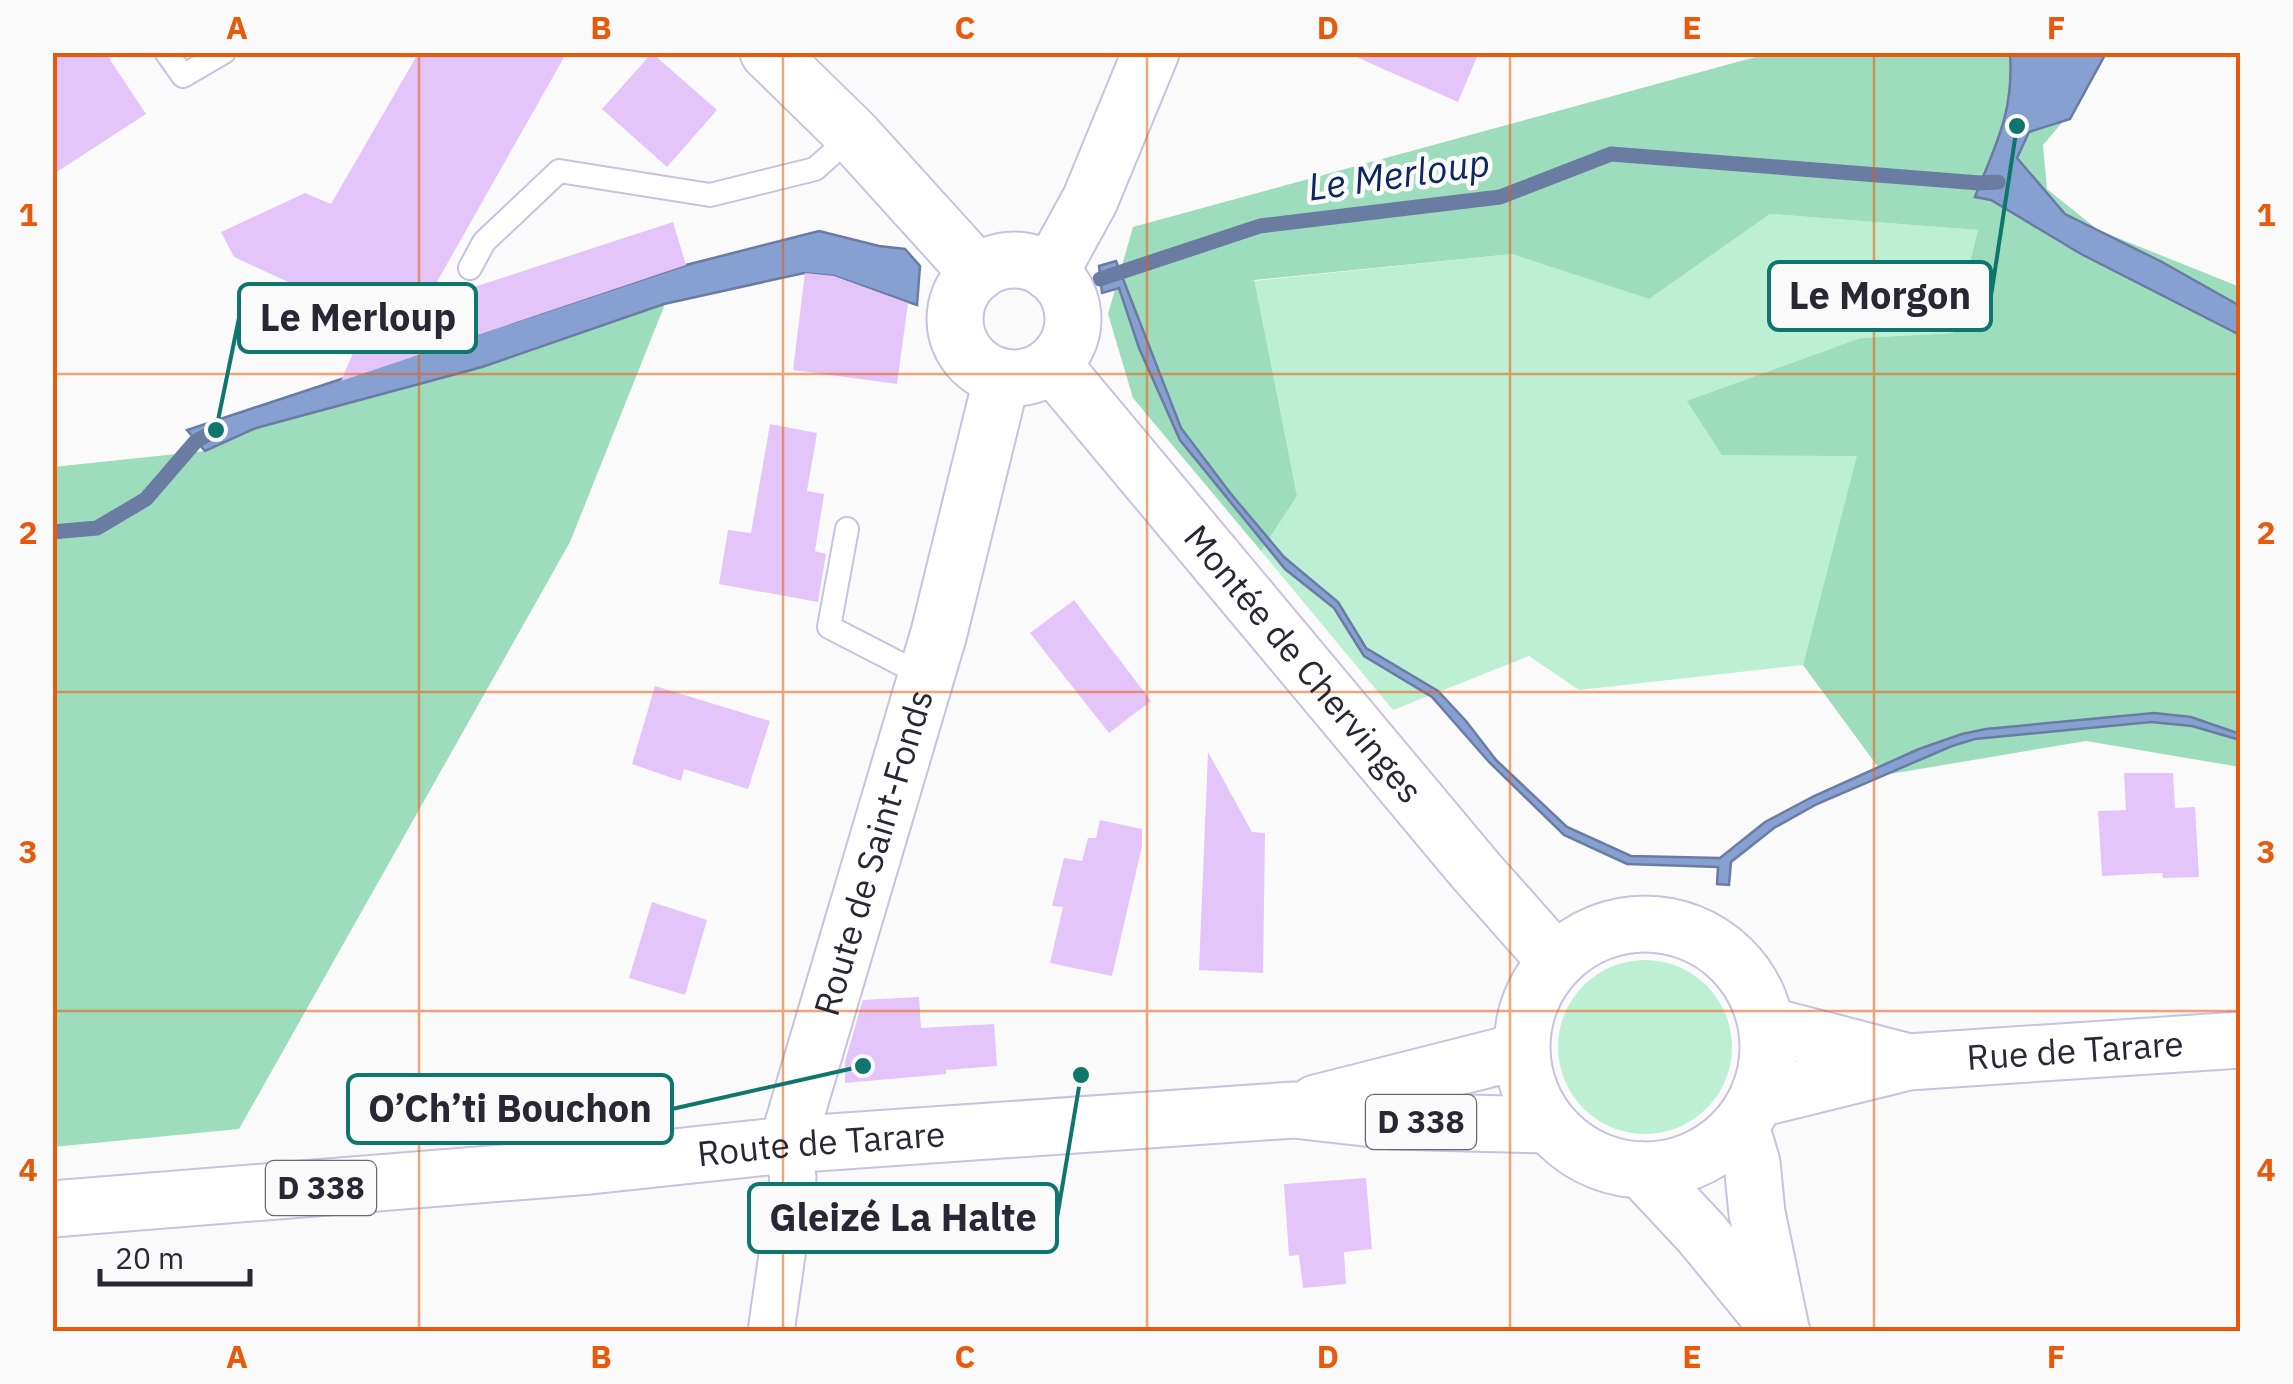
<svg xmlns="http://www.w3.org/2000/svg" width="2293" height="1384" viewBox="0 0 2293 1384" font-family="'IBM Plex Sans',sans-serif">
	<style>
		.green { fill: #bcefd4 }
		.forest { fill: #9ddcbc }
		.water { fill: #86a0d2; stroke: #6a7ca2; stroke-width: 2.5 }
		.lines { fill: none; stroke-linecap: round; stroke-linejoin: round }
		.stream { stroke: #6a7ca2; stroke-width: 15 }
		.building { fill: #e4c5f9 }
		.lane-casing { stroke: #c7c2e0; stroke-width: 26 }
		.street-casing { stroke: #c7c2e0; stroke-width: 49 }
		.secondary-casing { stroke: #c7c2e0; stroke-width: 59 }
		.primary-casing { stroke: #c7c2e0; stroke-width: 59 }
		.lane { stroke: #fff; stroke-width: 22 }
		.street { stroke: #fff; stroke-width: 45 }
		.secondary { stroke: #fff; stroke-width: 55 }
		.primary { stroke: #fff; stroke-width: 55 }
		.grid { fill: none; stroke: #e8590c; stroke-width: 2.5; stroke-opacity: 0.55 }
		.labels { text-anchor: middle; stroke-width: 9; stroke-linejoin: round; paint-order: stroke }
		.shield { fill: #fafafa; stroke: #68666f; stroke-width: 2.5 }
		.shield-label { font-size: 32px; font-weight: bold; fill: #292733 }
		.street-label { font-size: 35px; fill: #292733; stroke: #fafafa }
		.water-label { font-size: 38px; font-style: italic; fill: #0d2761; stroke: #fafafa }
		.leader { fill: none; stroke: #0f766e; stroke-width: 4 }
		.callout-dot { fill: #0f766e; stroke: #fafafa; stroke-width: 4 }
		.callout { fill: #fafafa; stroke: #0f766e; stroke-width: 4 }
		.callout-label { font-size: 38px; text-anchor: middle; font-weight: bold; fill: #292733 }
		.neatline { fill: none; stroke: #e8590c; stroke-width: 4 }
		.grid-label { font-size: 32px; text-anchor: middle; font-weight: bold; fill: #e8590c }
	</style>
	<rect width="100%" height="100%" fill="#fafafa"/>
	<path class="green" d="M 1770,214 L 1979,230 L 1953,333 L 1861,338 L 1722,455 L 1858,455 L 1803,665 L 1579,690 L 1529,656 L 1393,710 L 1261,551 L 1297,496 L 1253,281 L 1512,254 L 1649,299 Z
		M1558 1047a87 87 0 1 1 174 0a87 87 0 1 1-174 0Z"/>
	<path class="forest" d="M 1770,53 L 2090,53 L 2078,104 L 2043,145 L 2047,189 L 2098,230 L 2240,287 L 2240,767 L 2086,741 L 1884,775 L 1803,665 L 1857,456 L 1722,455 L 1687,401 L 1861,338 L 1953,333 L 1978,230 L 1770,214 L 1649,299 L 1512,254 L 1254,280 L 1297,496 L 1261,551 L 1133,398 L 1108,314 L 1133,227 Z
		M 665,304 L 570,542 L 239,1129 L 53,1147 L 53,467 L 205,451 L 256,428 L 482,367 Z"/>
	<path class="water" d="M 2010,53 L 2106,53 L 2070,119 L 2029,132 L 2017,158 L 2065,214 L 2162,262 L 2240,306 L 2240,335 L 2081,254 L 1991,200 L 1975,197 C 1996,143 2014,113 2010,53 Z
		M 819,231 L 879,246 L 905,249 L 920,266 L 917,305 L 834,276 L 804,273 L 664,304 L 482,367 L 256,428 L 205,451 L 187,430 L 686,265 Z
		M 1116,261 L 1181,428 L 1231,494 L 1284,557 L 1338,602 L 1366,648 L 1438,691 L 1466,721 L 1496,760 L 1567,827 L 1631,856 L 1720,858 L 1765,822 L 1814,796 L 1919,749 L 1962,734 L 1986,729 L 2154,713 L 2191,717 L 2240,734 L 2240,740 L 2192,726 L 2151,722 L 1975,739 L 1952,746 L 1817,804 L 1774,828 L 1731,862 L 1729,885 L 1717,884 L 1718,867 L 1627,864 L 1564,835 L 1489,762 L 1432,697 L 1364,656 L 1334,608 L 1285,569 L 1180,440 L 1139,348 L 1119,288 L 1102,293 L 1099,266 Z"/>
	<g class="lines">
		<path class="stream" d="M 1100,279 L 1260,226 L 1500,197 L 1611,154 L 1980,183 L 1998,182
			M 52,532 L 97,528 L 146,499 L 196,441 L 211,433"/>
	</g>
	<path class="building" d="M 52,52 L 105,52 L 146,114 L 52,175 Z
		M 419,52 L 567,52 L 425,303 L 673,222 L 686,265 L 341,381 L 356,346 L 352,344 L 364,317 L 234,257 L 221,232 L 305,193 L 331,204 Z
		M 1345,52 L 1479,52 L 1458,102 Z
		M 652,53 L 717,110 L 667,167 L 602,109 Z
		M 805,273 L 834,276 L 908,303 L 897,384 L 793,370 Z
		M 770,424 L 817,433 L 807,491 L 824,494 L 815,551 L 826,554 L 818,602 L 719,584 L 728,530 L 751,533 Z
		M 1074,600 L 1151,701 L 1109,733 L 1030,633 Z
		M 655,686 L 770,721 L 748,789 L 684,769 L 681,781 L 632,764 Z
		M 1208,752 L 1252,832 L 1265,833 L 1263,973 L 1199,970 Z
		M 2124,773 L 2173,773 L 2175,808 L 2195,807 L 2199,877 L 2163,878 L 2162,873 L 2102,876 L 2098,811 L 2126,810 Z
		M 1100,820 L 1142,829 L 1142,846 L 1112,976 L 1050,963 L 1063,907 L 1052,906 L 1064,858 L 1082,861 L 1088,838 L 1096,838 Z
		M 652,902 L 707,920 L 685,995 L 629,978 Z
		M 919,997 L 921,1028 L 994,1024 L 997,1066 L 946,1070 L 946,1074 L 845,1083 L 845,1061 L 863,1000 Z
		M 1366,1178 L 1372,1249 L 1344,1252 L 1346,1284 L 1303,1288 L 1299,1255 L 1289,1256 L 1284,1184 Z"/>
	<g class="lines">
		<g class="lane-casing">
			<path id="lane" d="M 166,52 L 183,76 L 224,52
				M 470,268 L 484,242 L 559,171 L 710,195 L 815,169 L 853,135
				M 847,529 L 829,627 L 926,677"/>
		</g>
		<g class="street-casing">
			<path id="street" d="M 771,1332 L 793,1178 L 787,1145"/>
		</g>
		<g class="secondary-casing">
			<g id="secondary">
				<path d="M 768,52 L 853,135 L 978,273"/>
				<circle cx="1014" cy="319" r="59"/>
				<path d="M 1050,273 L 1090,200 L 1151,52"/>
				<path id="s1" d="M 1053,365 L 1476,871 L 1556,961"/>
				<path d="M 1767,1025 L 1905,1061"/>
				<path id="s2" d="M 1758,1099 L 1908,1062 L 2240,1040"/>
				<path id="s3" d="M 787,1145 L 939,633 L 1002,377"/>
			</g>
		</g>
		<g class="primary-casing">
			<g id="primary">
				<circle cx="1645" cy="1047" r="123"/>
				<path d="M 1316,1103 L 1521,1051"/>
				<path d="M 1741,1126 L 1752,1163 L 1757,1213 L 1780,1324"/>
				<path d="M 1642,1170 L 1701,1233 L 1782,1332"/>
				<path id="s4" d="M 52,1209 L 590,1166 L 787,1145 L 1294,1110 L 1391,1121 L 1549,1125"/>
			</g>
		</g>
		<use href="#lane" class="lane"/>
		<use href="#street" class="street"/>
		<use href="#secondary" class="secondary"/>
		<use href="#primary" class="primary"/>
	</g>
	<path class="grid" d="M 419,52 L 419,1332M 783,52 L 783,1332M 1147,52 L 1147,1332M 1510,52 L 1510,1332M 1874,52 L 1874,1332M 52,374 L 2240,374M 52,692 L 2240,692M 52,1011 L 2240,1011"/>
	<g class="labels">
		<g class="shield">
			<rect x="1366" y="1095" width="110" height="54" rx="8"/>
			<rect x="266" y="1161" width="110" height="54" rx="8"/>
		</g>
		<g class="shield-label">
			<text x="1421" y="1133">D 338</text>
			<text x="321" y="1199">D 338</text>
		</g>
		<g class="street-label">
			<text dy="12" stroke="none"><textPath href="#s1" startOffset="390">Montée de Chervinges</textPath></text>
			<text dy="12" stroke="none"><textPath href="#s3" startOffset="305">Route de Saint-Fonds</textPath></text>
			<text dy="12" stroke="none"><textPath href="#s2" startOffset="322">Rue de Tarare</textPath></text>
			<text dy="12" stroke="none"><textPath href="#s4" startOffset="772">Route de Tarare</textPath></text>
		</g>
		<g class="water-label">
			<text transform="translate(1399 175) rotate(-8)" y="13">Le Merloup</text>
		</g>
	</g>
	<path class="leader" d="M2017 126L1991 296M216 430L239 318M863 1066L672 1109M1081 1075L1057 1218"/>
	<g class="callout-dot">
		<circle cx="2017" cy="126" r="10"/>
		<circle cx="216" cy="430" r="10"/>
		<circle cx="863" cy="1066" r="10"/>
		<circle cx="1081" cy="1075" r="10"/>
	</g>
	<g class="callout">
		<rect x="1769" y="262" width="222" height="68" rx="10"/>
		<rect x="239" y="284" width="237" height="68" rx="10"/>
		<rect x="348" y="1075" width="324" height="68" rx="10"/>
		<rect x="749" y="1184" width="308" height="68" rx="10"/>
	</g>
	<g class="callout-label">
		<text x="1880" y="309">Le Morgon</text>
		<text x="358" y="331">Le Merloup</text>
		<text x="510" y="1122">O’Ch’ti Bouchon</text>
		<text x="903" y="1231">Gleizé La Halte</text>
	</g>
	<rect width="2293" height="1384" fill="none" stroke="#fafafa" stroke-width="110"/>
	<path d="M100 1269v15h150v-15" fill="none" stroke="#292733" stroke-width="5"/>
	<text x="115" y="1269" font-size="30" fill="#292733" stroke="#fafafa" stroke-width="8" paint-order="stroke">20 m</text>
	<rect x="55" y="55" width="2183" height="1274" class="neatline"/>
	<g class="grid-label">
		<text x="237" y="39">A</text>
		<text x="601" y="39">B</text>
		<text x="965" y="39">C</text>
		<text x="1328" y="39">D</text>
		<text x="1692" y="39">E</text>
		<text x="2056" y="39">F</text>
		<text x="28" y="226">1</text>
		<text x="2266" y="226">1</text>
		<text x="28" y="544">2</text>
		<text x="2266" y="544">2</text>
		<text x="28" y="863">3</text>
		<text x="2266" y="863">3</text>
		<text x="28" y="1181">4</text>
		<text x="2266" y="1181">4</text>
		<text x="237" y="1368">A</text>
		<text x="601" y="1368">B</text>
		<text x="965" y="1368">C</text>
		<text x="1328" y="1368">D</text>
		<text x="1692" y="1368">E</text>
		<text x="2056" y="1368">F</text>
	</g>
</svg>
